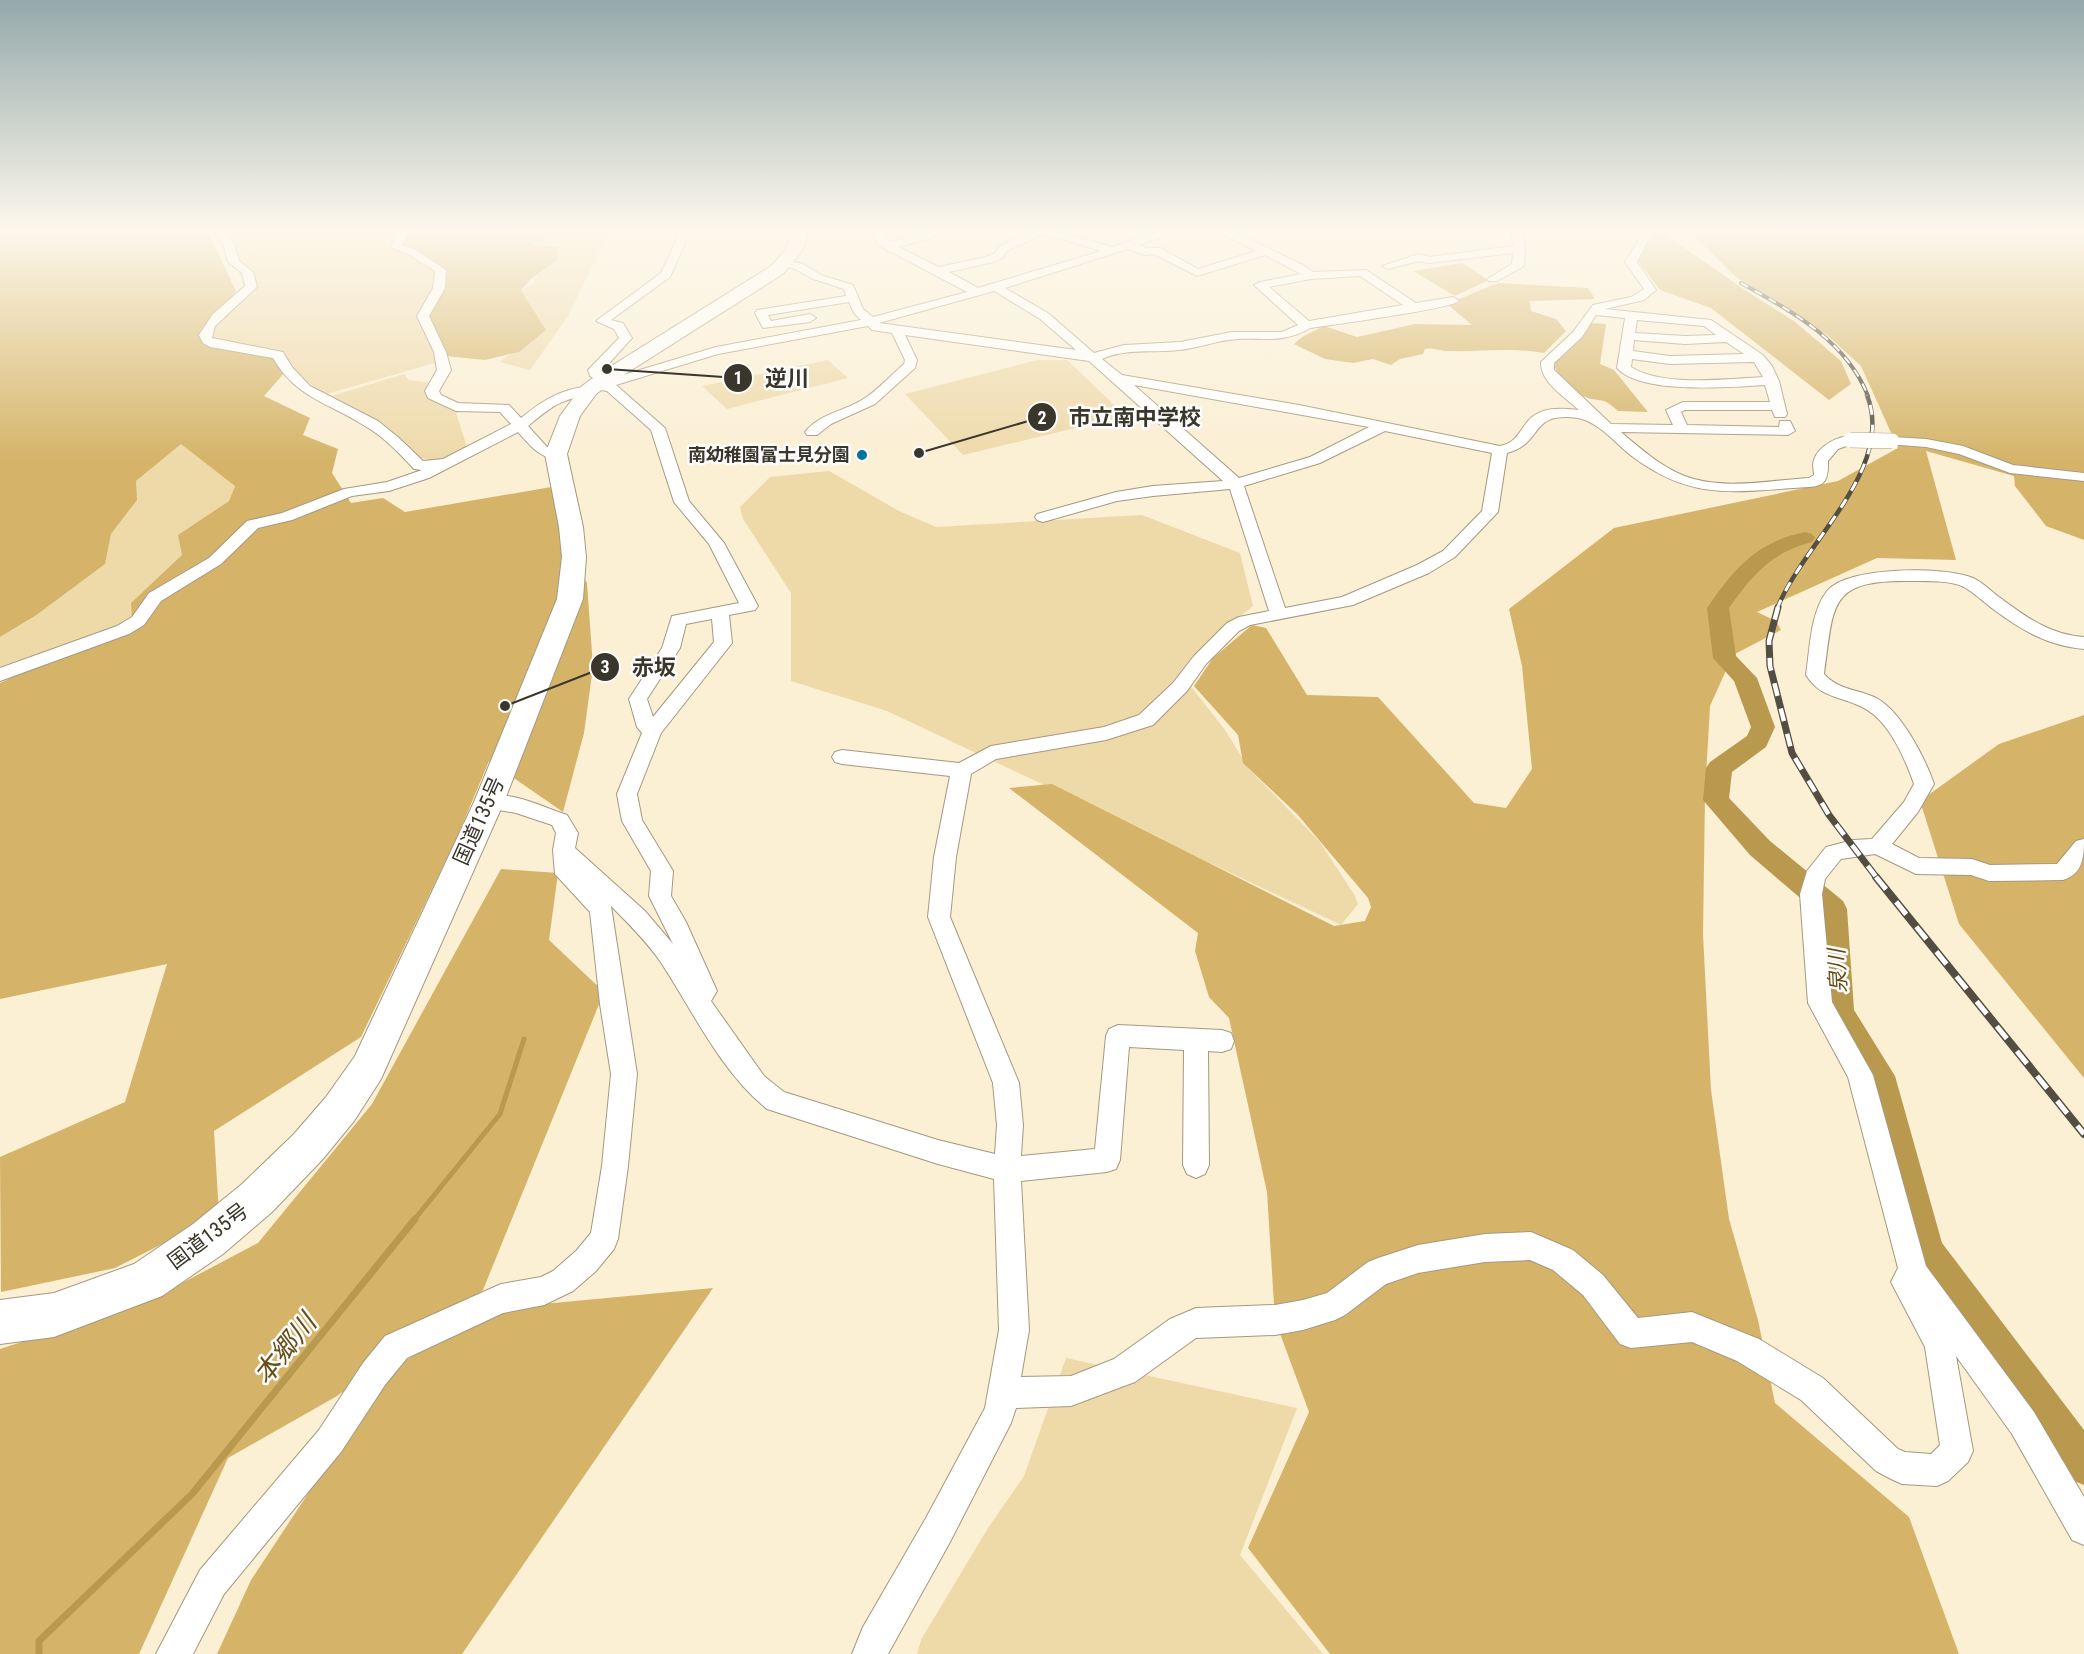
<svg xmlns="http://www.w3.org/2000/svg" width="2084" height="1654" viewBox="0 0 2084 1654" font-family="'Roboto Condensed','Noto Sans JP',sans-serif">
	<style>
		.green { fill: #eed9a9 }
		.forest { fill: #d5b469 }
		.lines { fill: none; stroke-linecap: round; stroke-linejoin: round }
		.stream-far1 { stroke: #b9994e; stroke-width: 5 }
		.stream { stroke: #b9994e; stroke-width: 7 }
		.river { fill: #b9994e; fill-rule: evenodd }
		.minor-casing { stroke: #a49980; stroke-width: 2 }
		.highway-casing { stroke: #a49980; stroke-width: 2 }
		.minor { fill: #fff; fill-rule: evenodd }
		.highway { fill: #fff; fill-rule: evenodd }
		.rail-far3-casing { stroke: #544e42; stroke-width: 4 }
		.rail-far2-casing { stroke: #544e42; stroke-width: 4.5 }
		.rail-far1-casing { stroke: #544e42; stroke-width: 7 }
		.rail-casing { stroke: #544e42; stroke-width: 8 }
		.rail-far3 { stroke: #fdfdfd; stroke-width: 2; stroke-dasharray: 8; stroke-linecap: butt }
		.rail-far2 { stroke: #fdfdfd; stroke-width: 3; stroke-dasharray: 10; stroke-linecap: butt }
		.rail-far1 { stroke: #fdfdfd; stroke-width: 4.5; stroke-dasharray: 13; stroke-linecap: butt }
		.rail { stroke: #fdfdfd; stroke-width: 5; stroke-dasharray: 16; stroke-linecap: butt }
		.minor-bridge-casing { stroke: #a49980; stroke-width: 16; stroke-linecap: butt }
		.minor-bridge { stroke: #fff; stroke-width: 15 }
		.poi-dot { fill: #00729d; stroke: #fdfdfd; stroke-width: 2 }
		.labels { text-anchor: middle; stroke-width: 5; stroke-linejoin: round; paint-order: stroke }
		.far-poi-label { font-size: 18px; font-weight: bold; fill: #3b362c; stroke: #fdfdfd; text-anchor: end }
		.street-label { font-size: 21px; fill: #3b362c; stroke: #fdfdfd }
		.water-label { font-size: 22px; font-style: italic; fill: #664f16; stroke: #fdfdfd }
		.near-water-label { font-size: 27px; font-style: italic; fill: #664f16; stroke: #fdfdfd }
		.leader { fill: none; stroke: #3b362c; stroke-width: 2 }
		.callout-dot { fill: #3b362c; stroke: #fdfdfd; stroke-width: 2 }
		.mark-label { font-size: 18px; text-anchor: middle; font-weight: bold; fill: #fff }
		.callout-label { font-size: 22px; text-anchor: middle; font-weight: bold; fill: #3b362c; stroke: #fdfdfd; stroke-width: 5; stroke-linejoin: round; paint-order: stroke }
	</style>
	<rect width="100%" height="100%" fill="#fbefd4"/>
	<path class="green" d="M 214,228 L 385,228 L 443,262 L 442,361 L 323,395 L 278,355 L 257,346 L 206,339 L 218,317 L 248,290 Z
		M 555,228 L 611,228 L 568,316 L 530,370 L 499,362 L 545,330 L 521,290 L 532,285 L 558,244 L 531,247 Z
		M 828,360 L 848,378 L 727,409 L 702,386 Z
		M 1037,360 L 1067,360 L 1126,416 L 963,455 L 905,394 Z
		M 404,374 L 409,380 L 432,383 L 433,393 L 471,409 L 456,413 L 467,447 L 436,461 L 421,458 L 390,434 L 325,398 Z
		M 181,443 L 236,483 L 229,501 L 179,537 L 182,555 L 132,621 L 0,672 L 0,637 L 35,616 L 111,534 L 135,502 L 136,481 Z
		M 829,471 L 899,511 L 936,527 L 1142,515 L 1240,553 L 1253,606 L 1204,645 L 1186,680 L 1225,730 L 1249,769 L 1319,841 L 1354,894 L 1358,904 L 1341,925 L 887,711 L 791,681 L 791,593 L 743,519 L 740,507 L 770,477 Z
		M 1066,1358 L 1297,1408 L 1240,1555 L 1323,1654 L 917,1654 L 921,1640 L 988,1528 L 1024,1476 Z"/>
	<path class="forest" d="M 0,228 L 206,228 L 236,291 L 209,329 L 206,342 L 277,353 L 286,371 L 264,396 L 310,418 L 303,435 L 338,449 L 332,473 L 351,503 L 383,498 L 405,512 L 557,486 L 563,542 L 587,583 L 593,667 L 584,733 L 563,812 L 489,761 L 458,835 L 361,1037 L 214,1131 L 219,1215 L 115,1268 L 1,1292 L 0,1157 L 125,1102 L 167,964 L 0,999 L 0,683 L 132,621 L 131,603 L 182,555 L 178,535 L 229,501 L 235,486 L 181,444 L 136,481 L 137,500 L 111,534 L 105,564 L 35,616 L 0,637 Z
		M 407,228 L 555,228 L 532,246 L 556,246 L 558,259 L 531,279 L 521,290 L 546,330 L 519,352 L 485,360 L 446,356 L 424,311 L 441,276 L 438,265 L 398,247 Z
		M 1687,228 L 2084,228 L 2084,540 L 2046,526 L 2015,486 L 2014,476 L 1926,451 L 1956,560 L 1877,558 L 1757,612 L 1776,621 L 1781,630 L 1733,655 L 1710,706 L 1705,795 L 1703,935 L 1711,1090 L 1729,1219 L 1758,1320 L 1775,1403 L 1909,1517 L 1959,1654 L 1330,1654 L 1248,1548 L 1309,1412 L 1275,1320 L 1267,1192 L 1229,1018 L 1209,997 L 1195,951 L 1198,933 L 1009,788 L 1052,784 L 1334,926 L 1365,921 L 1371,907 L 1368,898 L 1297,814 L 1243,763 L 1238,735 L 1194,686 L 1213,658 L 1252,625 L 1266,628 L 1307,695 L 1378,697 L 1474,803 L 1506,808 L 1532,769 L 1522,666 L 1509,609 L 1614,528 L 1838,481 L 1898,448 L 1861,366 L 1827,335 L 1736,277 Z
		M 1657,229 L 1748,292 L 1794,321 L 1841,361 L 1851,384 L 1829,400 L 1711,308 L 1660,290 L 1638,261 L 1646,243 Z
		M 1462,263 L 1489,280 L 1455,296 L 1413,271 Z
		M 1498,283 L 1588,288 L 1595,299 L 1530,301 L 1531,311 L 1556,319 L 1566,331 L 1544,353 C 1512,347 1480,352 1448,351 C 1440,351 1433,347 1425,349 L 1423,354 L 1400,359 L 1391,365 L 1373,359 L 1353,363 L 1325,359 L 1294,344 L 1302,337 L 1324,326 L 1357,337 L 1415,324 L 1472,325 L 1447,304 Z
		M 1590,323 L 1606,324 L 1600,364 L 1614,370 L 1648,412 L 1618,411 C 1600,394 1600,404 1583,396 C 1569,389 1556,375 1552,360 L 1586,331 Z
		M 2084,715 L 2084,1078 L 1959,924 L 1920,801 L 1999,744 Z
		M 501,869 L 558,873 L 549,940 L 604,992 L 483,1290 L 337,1396 L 228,1458 L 139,1654 L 0,1654 L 0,1349 L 148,1301 L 258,1243 L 372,1104 Z
		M 713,1288 L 462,1654 L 217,1654 L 251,1580 L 391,1368 L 487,1316 L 543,1304 Z"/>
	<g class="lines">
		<path class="stream-far1" d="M 414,1220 L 500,1114 L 524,1039"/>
		<path class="stream" d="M 39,1654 L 39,1641 L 192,1494 L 415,1219"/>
		<path class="river" d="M 1805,532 L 1812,534 L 1815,538 L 1812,542 C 1772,552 1752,575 1729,608 L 1736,656 L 1757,678 L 1775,727 L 1766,747 L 1732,772 L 1729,798 L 1770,841 L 1843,901 L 1847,909 L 1854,1010 L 1895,1076 L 1942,1243 L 2084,1430 L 2084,1485 L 2069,1479 L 1913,1265 L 1908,1252 L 1864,1080 L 1823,1012 L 1819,914 L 1750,855 L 1703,800 L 1706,768 L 1710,762 L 1747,736 L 1751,727 L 1734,681 L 1713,658 L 1707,608 C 1734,569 1756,542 1805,532 Z"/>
		<g class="minor-casing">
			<path id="minor" d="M 209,228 L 221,228 L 234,243 L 239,261 L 253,272 L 257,287 L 215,326 L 212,338 L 283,352 L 292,367 L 310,386 L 378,421 L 399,438 L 423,461 L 443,459 L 511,424 L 500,412 L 456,411 L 428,398 L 425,391 L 437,370 L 434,352 L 417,316 L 433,288 L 435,271 L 408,254 L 392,248 L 391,246 L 400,228 L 410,228 L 402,245 L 416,250 L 446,270 L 445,288 L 429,316 L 446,352 L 451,370 L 439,391 L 441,395 L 458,403 L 509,405 L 521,418 C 543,400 561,389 590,386 L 591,382 L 598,381 L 590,376 L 588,370 L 619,338 L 614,329 L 596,321 L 661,273 L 682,228 L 692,228 L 670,277 L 611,320 L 623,323 L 632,338 L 602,371 L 610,379 L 716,347 L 861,320 L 854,313 L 849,302 L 768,315 L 771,321 L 810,314 L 816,318 L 810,322 L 763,328 L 755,313 L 757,310 L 846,296 L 844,289 L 813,279 L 795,269 L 781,265 L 779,263 L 785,260 L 803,264 L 821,275 L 853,285 L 863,309 L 873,317 L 967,292 L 878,245 L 872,231 L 875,228 L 895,228 L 883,233 L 889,242 L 948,228 L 967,228 L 898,247 L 939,267 L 986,257 L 995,253 L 1000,246 L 1034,231 L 1030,228 L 1047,228 L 1112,247 L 1169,228 L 1185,228 L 1139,245 L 1146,248 L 1160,248 L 1198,269 L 1256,251 L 1212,228 L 1226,228 L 1303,265 L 1313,272 L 1366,270 L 1416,303 L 1453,297 L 1459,301 C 1450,309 1331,325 1310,328 C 1286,343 1264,338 1238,339 C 1218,340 1199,348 1179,350 C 1154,353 1126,348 1102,359 L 1122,375 L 1299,405 L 1500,446 C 1517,442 1518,433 1528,421 C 1540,406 1562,408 1579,410 C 1565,397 1540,382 1541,362 L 1573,332 L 1593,305 L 1631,297 L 1644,289 L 1625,262 L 1646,228 L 1657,228 L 1650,236 L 1637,262 L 1656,290 L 1644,300 L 1605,309 L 1711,320 L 1763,355 L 1772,366 L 1779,381 L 1787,414 L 1785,417 L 1775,417 L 1772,410 L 1685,410 L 1681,412 L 1687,425 L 1779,427 L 1780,421 L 1790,421 L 1795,431 L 1788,435 L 1621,432 C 1642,450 1667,472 1694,479 C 1731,489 1772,480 1809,478 L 1814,475 C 1814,471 1812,464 1814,460 C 1818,446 1841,433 1855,437 L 1857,440 L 1855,443 L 1838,449 L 1828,461 C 1829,490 1818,486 1793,488 C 1728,493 1688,498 1633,457 C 1616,444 1599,422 1578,418 C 1528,411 1545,443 1507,453 L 1498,512 L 1455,557 L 1429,573 L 1353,605 L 1250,625 L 1239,631 L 1206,664 L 1187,691 L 1153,725 L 1106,740 L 996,759 L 971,774 L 956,857 L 950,917 L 1019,1083 L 1023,1125 L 1021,1156 L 1095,1149 L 1106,1036 L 1109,1029 L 1118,1025 L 1222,1030 L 1231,1033 L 1234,1041 L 1231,1049 L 1222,1052 L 1208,1051 L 1209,1165 L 1205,1174 L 1196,1178 L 1187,1174 L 1183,1165 L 1184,1050 L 1129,1047 L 1120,1160 L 1116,1169 L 1107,1172 L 1021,1181 L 1029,1330 L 1021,1377 L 1071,1376 L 1114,1359 L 1170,1319 L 1196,1308 L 1275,1305 L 1303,1300 L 1327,1293 L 1368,1262 L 1378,1258 L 1418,1245 L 1485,1234 L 1531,1232 L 1573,1250 L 1603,1275 L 1638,1318 L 1692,1312 L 1759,1339 L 1823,1378 L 1898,1449 L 1905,1452 L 1931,1454 L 1940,1445 L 1925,1347 L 1891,1282 L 1898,1268 L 1848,1077 L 1808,1003 L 1800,894 L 1807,871 L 1826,847 L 1853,840 L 1872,839 L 1904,802 L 1914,784 C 1905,758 1888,719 1862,707 C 1840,696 1820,698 1806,675 C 1810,649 1810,613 1827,591 C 1847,566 1945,566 1973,578 C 1982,582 1991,591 1999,597 C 2026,617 2050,635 2084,637 L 2084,649 C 2048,646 2021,630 1993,609 C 1984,602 1974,593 1964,587 C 1950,580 1925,581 1909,581 C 1828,580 1834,604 1824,674 C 1839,691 1860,689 1878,699 C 1902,713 1925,758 1934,784 L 1918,812 L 1892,844 L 1919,858 L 1972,859 L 1990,865 L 2057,864 L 2076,841 L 2084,839 C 2084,857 2083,874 2063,880 L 1989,881 L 1971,875 L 1916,874 L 1875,854 L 1841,859 L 1825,879 L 1822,894 L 1832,1002 L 1873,1075 L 1926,1266 L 2034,1412 L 2084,1497 L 2084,1545 L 2072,1540 L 2012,1434 L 1956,1356 L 1973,1451 L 1968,1462 L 1948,1481 L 1937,1486 L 1902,1484 L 1891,1479 L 1876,1471 L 1801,1400 L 1737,1361 L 1692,1342 L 1631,1348 L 1620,1344 L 1583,1295 L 1553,1270 L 1530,1260 L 1485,1262 L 1418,1273 L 1386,1284 L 1345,1315 L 1335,1320 L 1303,1330 L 1275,1335 L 1196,1338 L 1135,1382 L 1124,1386 L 1071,1406 L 1016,1408 L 1011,1423 L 950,1542 L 888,1654 L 852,1654 L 863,1627 L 926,1518 L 985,1408 L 999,1330 L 994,1179 L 938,1164 L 767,1109 C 720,1071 693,1011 660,961 C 646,941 628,923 611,906 L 637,1074 L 628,1166 L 618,1239 L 614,1249 L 596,1271 L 573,1291 L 544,1305 L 503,1313 L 407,1358 L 385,1385 L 341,1452 L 224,1594 L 193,1654 L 156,1654 L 200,1570 L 319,1430 L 363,1363 L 385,1336 L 501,1284 L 541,1277 L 553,1271 L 576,1251 L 591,1233 L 602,1166 L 611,1074 L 600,1004 L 590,912 L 555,874 L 553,850 L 556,833 L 552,825 L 516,813 L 482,807 L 479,802 L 482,797 C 508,789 543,807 567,815 L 578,833 L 575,848 L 645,911 L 673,944 L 649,896 L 651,871 L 622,821 L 617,794 L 642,733 L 637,727 L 629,699 L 662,648 L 672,616 L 739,603 L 709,544 L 674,502 L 651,430 L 607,391 L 595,389 L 594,393 C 559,401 556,403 528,426 L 547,447 L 561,451 L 563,454 L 561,457 C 542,462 530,445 518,432 L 429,478 L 389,491 L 352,496 L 292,520 L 258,528 L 221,564 L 161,601 L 144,625 L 129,634 L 0,681 L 0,668 L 117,626 L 132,617 L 149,593 L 209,558 L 247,521 L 282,513 L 344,489 L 387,482 L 422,470 L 414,469 C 399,453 384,437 365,426 C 329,403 296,398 273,358 L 210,347 L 203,343 L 199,335 L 213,314 L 245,286 L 242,273 L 228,262 L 223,243 ZM 1045,234 L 1101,251 L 978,288 L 949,272 L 994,262 L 1003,257 L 1008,250 ZM 1128,249 L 1145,255 L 1154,254 L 1197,276 L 1265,255 L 1301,274 L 1260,282 L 1254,285 L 1298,325 L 1282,332 L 1232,332 L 1180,342 L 1124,345 L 1094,353 L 1048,313 L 1005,288 ZM 1360,276 L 1403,305 L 1309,321 L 1269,287 L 1311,279 ZM 994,291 L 1040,319 L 1076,350 L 879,323 ZM 1596,315 L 1625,318 L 1617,368 C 1641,395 1731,387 1765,385 L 1770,402 L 1683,402 L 1666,410 L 1673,425 L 1611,424 L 1554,370 L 1554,363 L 1582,337 ZM 1637,320 L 1704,326 L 1716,335 L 1685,336 L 1635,333 ZM 868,326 L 872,330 L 892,333 L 905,360 L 904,364 C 891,375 879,389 865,398 C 846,411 820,413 805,432 L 807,435 L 817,435 L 831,424 L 875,404 L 915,368 L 917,360 L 905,335 L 1089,361 L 1223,481 L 1153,486 L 1116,492 L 1037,514 L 1035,517 L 1037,520 L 1043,522 L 1117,501 L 1153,496 L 1230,489 L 1269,611 L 1239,617 L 1227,623 L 1194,656 L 1173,683 L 1139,715 L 1104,727 L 991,746 L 959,763 L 842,750 L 835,752 L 832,757 L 835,762 L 842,764 L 950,776 L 934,857 L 928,917 L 993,1083 L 997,1125 L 995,1154 L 938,1140 L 784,1092 L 764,1076 L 711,1001 L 717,991 L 686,922 L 671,896 L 673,871 L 642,820 L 637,794 L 661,733 L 732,643 L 729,615 L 755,610 L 758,606 L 724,543 L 689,501 L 665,428 L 616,385 L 718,354 ZM 1634,340 L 1685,344 L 1726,342 L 1744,354 L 1670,356 L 1633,351 ZM 1632,359 L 1670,364 L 1754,362 L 1763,377 C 1726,379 1662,387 1631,367 ZM 1134,385 L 1369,427 L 1310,457 L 1239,478 ZM 1385,431 L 1492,453 L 1482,511 L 1443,551 L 1417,565 L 1342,597 L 1285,608 L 1244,486 L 1320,463 ZM 712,619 L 714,642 L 653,717 L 647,699 L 680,648 L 686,624 Z
				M 1511,228 L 1521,228 L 1525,249 L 1524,266 L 1497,281 L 1489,281 L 1487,279 L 1512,264 L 1513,253 L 1428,263 L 1419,261 L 1388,269 L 1382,266 L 1419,254 L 1429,257 L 1513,246 Z
				M 1892,437 L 1926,439 L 1963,446 L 2013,465 L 2084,473 L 2084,481 L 2010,473 L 1959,454 L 1926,447 L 1887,444 L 1885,441 Z"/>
		</g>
		<g class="highway-casing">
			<path id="highway" d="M 794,228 L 810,228 L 802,251 L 783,274 L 611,383 L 596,394 L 580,416 L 567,454 L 583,527 L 586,557 L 583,599 L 504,802 L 381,1079 L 354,1121 L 322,1160 L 272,1212 L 223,1254 L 162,1296 L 54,1337 L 0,1344 L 0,1300 L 54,1293 L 134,1264 L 193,1224 L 242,1184 L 294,1134 L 326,1097 L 355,1056 L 474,802 L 557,599 L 562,557 L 559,527 L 545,454 L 560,416 L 582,386 L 597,375 L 771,266 L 785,251 Z"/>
		</g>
		<use href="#minor" class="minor"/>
		<use href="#highway" class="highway"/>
		<g class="rail-far3-casing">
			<path id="rail-far3" d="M 1741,283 C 1791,311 1846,340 1868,396"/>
		</g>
		<g class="rail-far2-casing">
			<path id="rail-far2" d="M 1777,609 C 1803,542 1896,470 1867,395"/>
		</g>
		<g class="rail-far1-casing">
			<path id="rail-far1" d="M 1778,607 L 1769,641 L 1770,666 L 1792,753 L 1829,815 L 1877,878"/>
		</g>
		<g class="rail-casing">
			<path id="rail" d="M 1876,877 L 2084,1134"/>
		</g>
		<use href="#rail-far3" class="rail-far3"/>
		<use href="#rail-far2" class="rail-far2"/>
		<use href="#rail-far1" class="rail-far1"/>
		<use href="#rail" class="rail"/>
		<g class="minor-bridge-casing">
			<path id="minor-bridge" d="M 1850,440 L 1892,441"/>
		</g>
		<use href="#minor-bridge" class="minor-bridge"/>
	</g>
	<linearGradient id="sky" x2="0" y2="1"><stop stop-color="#95a9aa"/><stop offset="0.5" stop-color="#fdf8ec"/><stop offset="1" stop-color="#fdf8ec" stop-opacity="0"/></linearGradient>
	<rect width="2084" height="460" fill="url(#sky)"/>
	<circle class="poi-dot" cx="862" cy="455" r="6"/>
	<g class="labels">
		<g class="far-poi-label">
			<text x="850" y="461">南幼稚園富士見分園</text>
		</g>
		<g class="street-label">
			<text transform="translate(479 821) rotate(-66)" y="7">国道135号</text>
			<text transform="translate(208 1236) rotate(-37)" y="7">国道135号</text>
		</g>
		<g class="water-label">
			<text transform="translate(1837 971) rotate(-93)" y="8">泉川</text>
		</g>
		<g class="near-water-label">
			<text transform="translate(285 1349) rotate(-51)" y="9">本郷川</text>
		</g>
	</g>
	<path class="leader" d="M607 369L738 378M919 453L1042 417M505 706L605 667"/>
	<g class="callout-dot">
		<circle cx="607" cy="369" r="6"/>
		<circle cx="919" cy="453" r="6"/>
		<circle cx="505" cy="706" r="6"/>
		<circle cx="738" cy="378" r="15"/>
		<circle cx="1042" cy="417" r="15"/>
		<circle cx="605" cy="667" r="15"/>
	</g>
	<g class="mark-label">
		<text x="738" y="384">1</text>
		<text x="1042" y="424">2</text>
		<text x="605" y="673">3</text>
	</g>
	<g class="callout-label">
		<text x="787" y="386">逆川</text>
		<text x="1135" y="425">市立南中学校</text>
		<text x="654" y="675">赤坂</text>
	</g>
</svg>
